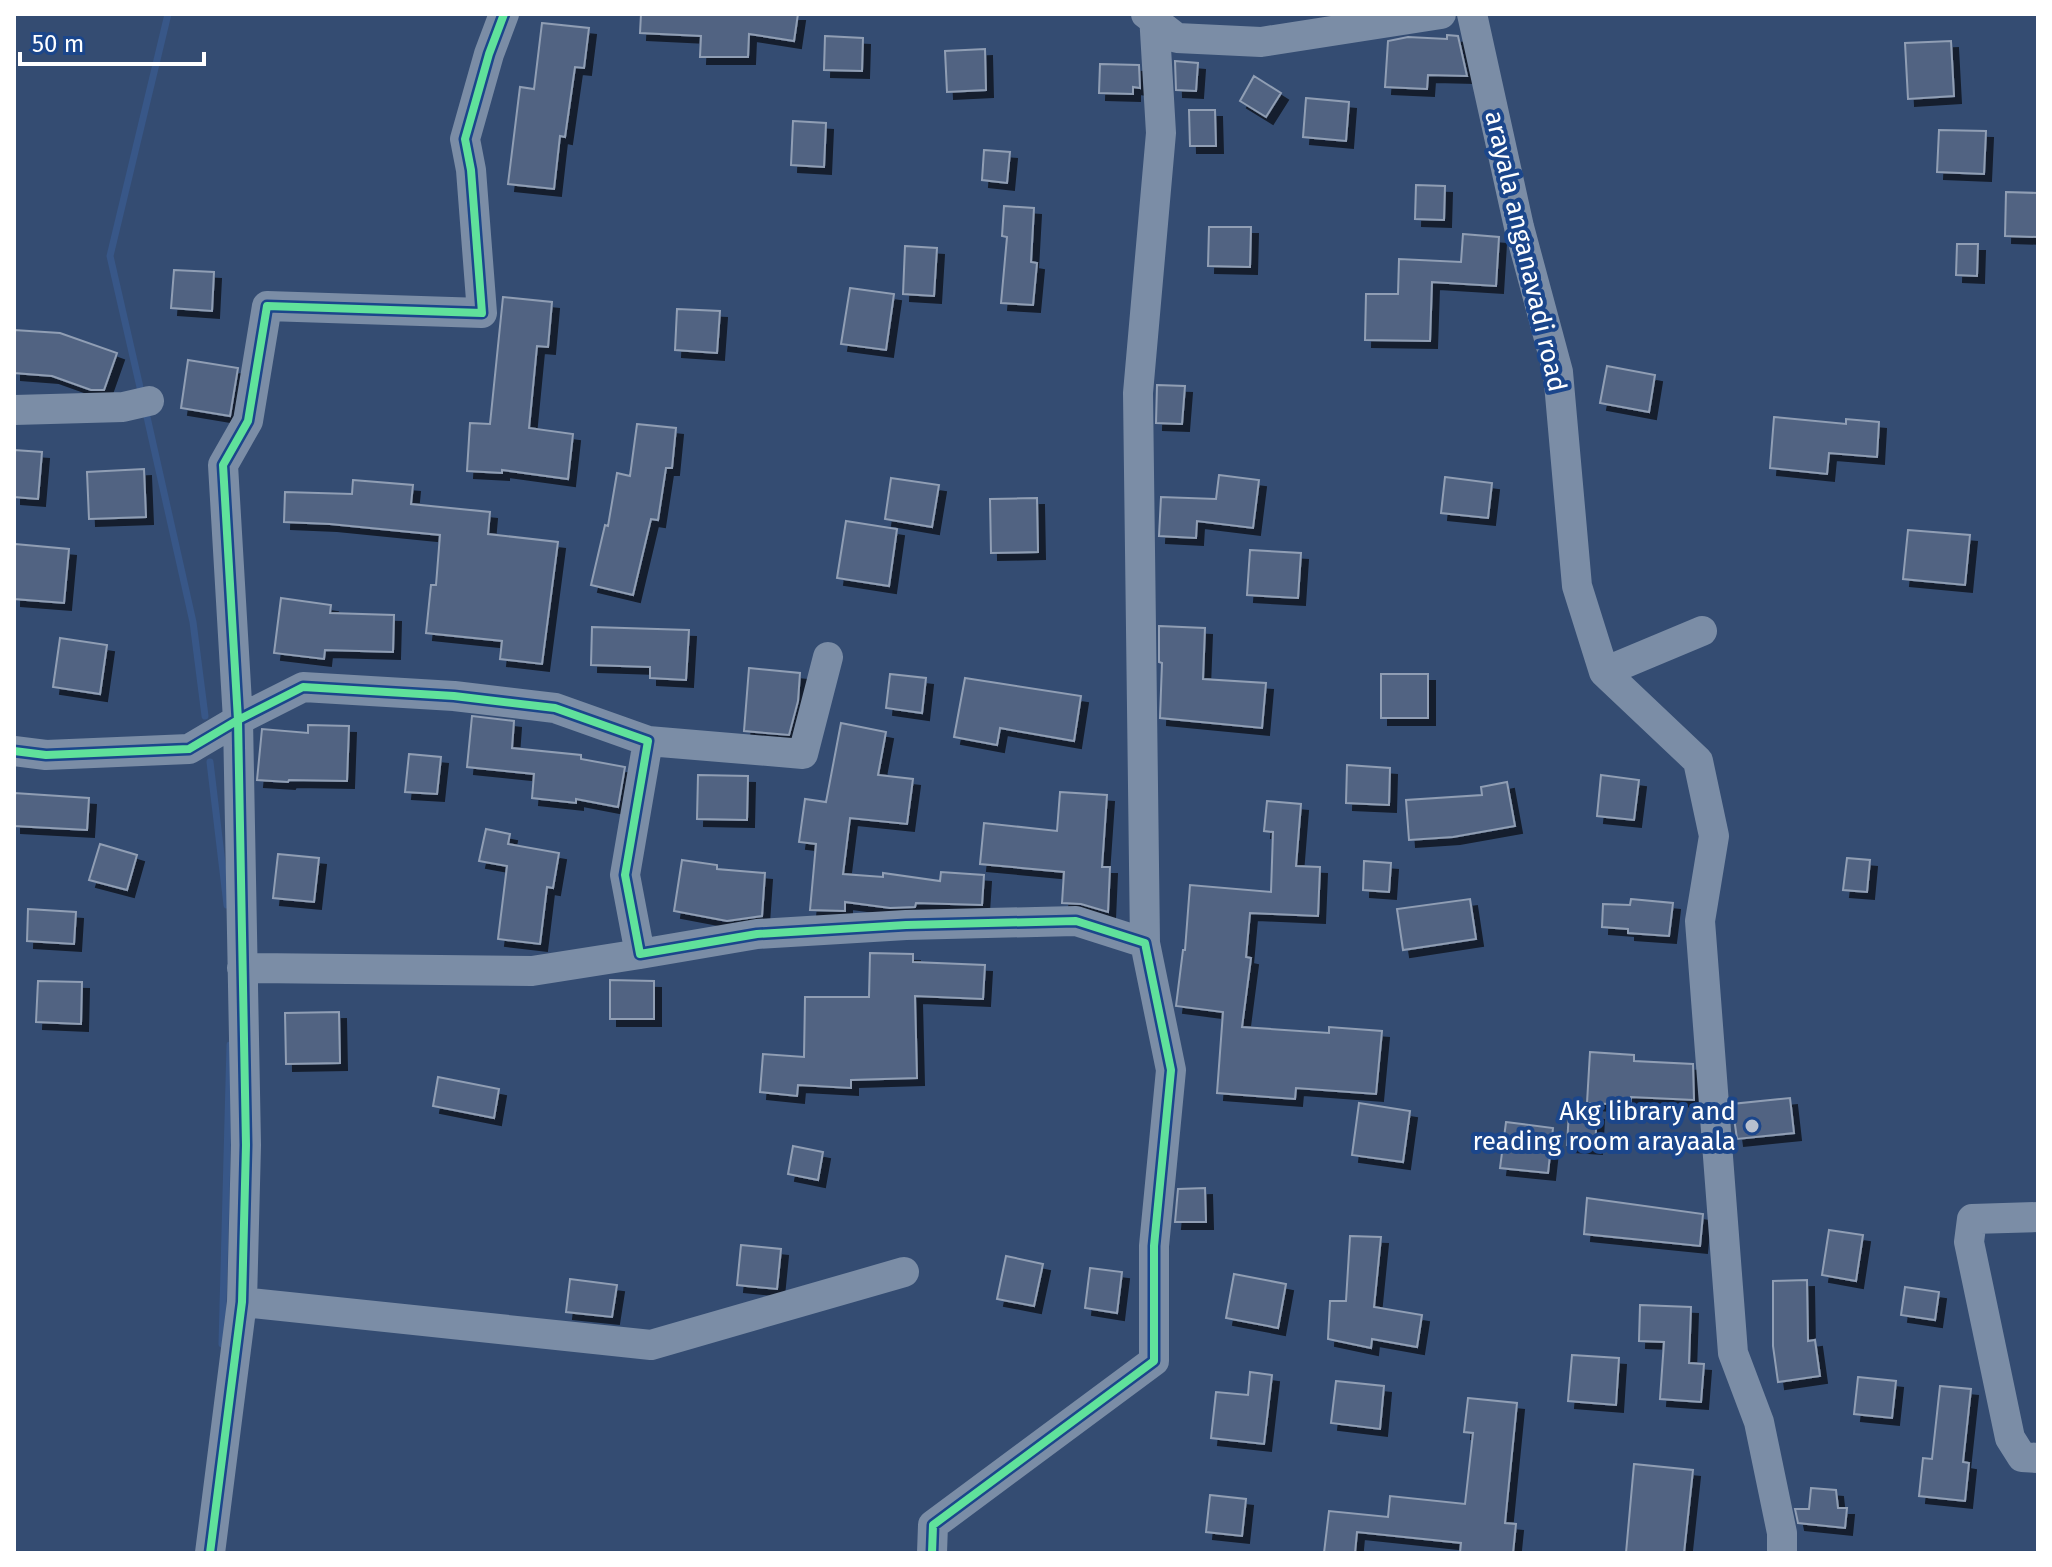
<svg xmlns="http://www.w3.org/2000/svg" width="2052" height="1567" viewBox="0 0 2052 1567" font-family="'Fira Sans',sans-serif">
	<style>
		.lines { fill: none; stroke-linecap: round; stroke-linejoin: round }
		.stream { stroke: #385788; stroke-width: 7 }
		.building { fill: #516482; stroke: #909eb4; stroke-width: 2; filter: url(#shadow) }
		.minor { stroke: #7b8da6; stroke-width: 30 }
		.cycleway-casing { stroke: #1b468b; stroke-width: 13 }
		.cycleway { stroke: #60e19b; stroke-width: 8 }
		.poi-dot { fill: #b8c0ce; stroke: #1b468b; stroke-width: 3 }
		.labels { text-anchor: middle; stroke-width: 8; stroke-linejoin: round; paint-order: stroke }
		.street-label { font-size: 26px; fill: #fff; stroke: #1b468b }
		.poi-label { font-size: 26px; fill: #fff; stroke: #1b468b; text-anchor: end }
	</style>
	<defs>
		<filter id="shadow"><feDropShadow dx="7" dy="7" stdDeviation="0" flood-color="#0009"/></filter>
	</defs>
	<rect width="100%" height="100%" fill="#344c72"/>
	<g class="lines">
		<path class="stream" d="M 142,396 L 110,256 L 168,14
			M 145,408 L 193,622 L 205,716
			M 210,762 L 227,905
			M 222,1344 L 230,1045"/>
	</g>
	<path class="building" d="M 641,14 L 798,14 L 794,41 L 749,34 L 748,57 L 700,57 L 701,36 L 640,33 Z
		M 542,23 L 589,28 L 584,68 L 575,67 L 565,137 L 560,136 L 554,189 L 508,184 L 520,87 L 534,89 Z
		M 1447,35 L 1458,36 L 1467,76 L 1428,75 L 1427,89 L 1385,87 L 1388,41 L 1408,37 L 1447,39 Z
		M 825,36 L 863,38 L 862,71 L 824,70 Z
		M 1951,41 L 1954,96 L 1908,99 L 1905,43 Z
		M 985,49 L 986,90 L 947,92 L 945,51 Z
		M 1175,61 L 1198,63 L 1196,91 L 1176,90 Z
		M 1100,64 L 1139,65 L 1140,88 L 1133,87 L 1133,94 L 1099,93 Z
		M 1254,76 L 1281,93 L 1266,117 L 1240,101 Z
		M 1306,98 L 1349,102 L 1346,141 L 1303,137 Z
		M 1189,110 L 1215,110 L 1216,146 L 1190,146 Z
		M 793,121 L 826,123 L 824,167 L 791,165 Z
		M 1939,130 L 1986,131 L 1984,174 L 1937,172 Z
		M 984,150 L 1010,152 L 1007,183 L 982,180 Z
		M 1416,185 L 1445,186 L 1444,220 L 1415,219 Z
		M 2006,192 L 2038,193 L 2038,237 L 2005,236 Z
		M 1004,206 L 1034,208 L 1031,262 L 1037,263 L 1033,305 L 1001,303 L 1007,237 L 1002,236 Z
		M 1209,227 L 1251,227 L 1250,267 L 1208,266 Z
		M 1463,234 L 1499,237 L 1496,286 L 1432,282 L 1430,341 L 1365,340 L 1366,294 L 1398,294 L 1399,259 L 1461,262 Z
		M 1957,244 L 1978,244 L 1977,276 L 1956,275 Z
		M 905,246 L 937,248 L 934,296 L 903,294 Z
		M 174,270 L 214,272 L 212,311 L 171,308 Z
		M 850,288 L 894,294 L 886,350 L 841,344 Z
		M 503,297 L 552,302 L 548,347 L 537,346 L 529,428 L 573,434 L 568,479 L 502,470 L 502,473 L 467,471 L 470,423 L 490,424 Z
		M 677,309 L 720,311 L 717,353 L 675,350 Z
		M 14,330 L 60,333 L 117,353 L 104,390 L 91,390 L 52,376 L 14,373 Z
		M 188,360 L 238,368 L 230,416 L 181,408 Z
		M 1607,366 L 1655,375 L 1649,412 L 1600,403 Z
		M 1157,385 L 1185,386 L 1182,424 L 1156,423 Z
		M 1774,417 L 1846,424 L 1846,419 L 1879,422 L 1877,457 L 1829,453 L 1827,474 L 1770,468 Z
		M 637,424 L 676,428 L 672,468 L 666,468 L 658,520 L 651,519 L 633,595 L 591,585 L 605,525 L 608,526 L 617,473 L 630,476 Z
		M 14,450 L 42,452 L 38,499 L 14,497 Z
		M 144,469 L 146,517 L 89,519 L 87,472 Z
		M 1219,475 L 1259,480 L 1253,528 L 1197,521 L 1196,538 L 1159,536 L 1161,497 L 1216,499 Z
		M 1445,477 L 1492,483 L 1488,518 L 1441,513 Z
		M 891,478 L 939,485 L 932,527 L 885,519 Z
		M 353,480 L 413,485 L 411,504 L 490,512 L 488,534 L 558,542 L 542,664 L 500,659 L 502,641 L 426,633 L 431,585 L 436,585 L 440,535 L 330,524 L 284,522 L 285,492 L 352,494 Z
		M 1037,498 L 1038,552 L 991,553 L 990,499 Z
		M 846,521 L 897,529 L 889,586 L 837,578 Z
		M 1908,530 L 1970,535 L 1965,585 L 1903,579 Z
		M 15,544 L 69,549 L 64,603 L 14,599 Z
		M 1250,550 L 1301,553 L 1298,598 L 1247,595 Z
		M 281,598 L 331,605 L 330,613 L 394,615 L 393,652 L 325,650 L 324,659 L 274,653 Z
		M 1159,626 L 1205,628 L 1203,679 L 1266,683 L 1262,728 L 1160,718 L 1162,663 L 1159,662 Z
		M 592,627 L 689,630 L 686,680 L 650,678 L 650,667 L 591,665 Z
		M 60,638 L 107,645 L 100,694 L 53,687 Z
		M 749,668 L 800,673 L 798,701 L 789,735 L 744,731 Z
		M 890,674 L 926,678 L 922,713 L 886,708 Z
		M 1381,674 L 1428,674 L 1428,718 L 1381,718 Z
		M 965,678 L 1081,696 L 1074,741 L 1000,728 L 997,745 L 954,737 Z
		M 472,716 L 514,721 L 512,748 L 581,755 L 581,759 L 625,767 L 618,807 L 576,799 L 576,803 L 532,798 L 534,774 L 467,767 Z
		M 841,723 L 886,732 L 878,775 L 913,779 L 907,824 L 850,818 L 843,874 L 883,877 L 883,873 L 940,881 L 941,872 L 984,875 L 982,905 L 916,903 L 915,907 L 890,908 L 845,902 L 845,911 L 810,910 L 816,844 L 799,842 L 805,799 L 826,802 Z
		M 308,725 L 349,726 L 347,781 L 289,780 L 288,782 L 257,780 L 262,729 L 308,733 Z
		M 409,754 L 441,757 L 437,794 L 405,792 Z
		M 1347,765 L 1390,768 L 1389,805 L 1346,803 Z
		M 698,775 L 748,776 L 747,820 L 697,819 Z
		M 1601,775 L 1639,780 L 1634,820 L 1597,816 Z
		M 1507,782 L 1515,826 L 1453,837 L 1409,840 L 1406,800 L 1482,795 L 1481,787 Z
		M 1060,792 L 1107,795 L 1102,867 L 1110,867 L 1108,912 L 1081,904 L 1062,903 L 1064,872 L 980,864 L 984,823 L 1057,831 Z
		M 14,793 L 89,798 L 87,830 L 14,826 Z
		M 1267,801 L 1301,804 L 1296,866 L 1320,867 L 1318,916 L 1250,913 L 1246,957 L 1251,958 L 1242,1027 L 1329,1033 L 1329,1027 L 1382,1031 L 1376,1094 L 1296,1088 L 1295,1099 L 1217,1093 L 1223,1012 L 1176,1006 L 1183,950 L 1185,950 L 1190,885 L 1271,892 L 1273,832 L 1264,831 Z
		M 486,829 L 510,834 L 508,844 L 559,853 L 553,888 L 547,887 L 540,944 L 498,939 L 507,866 L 479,861 Z
		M 100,844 L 137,855 L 127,890 L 89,880 Z
		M 278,854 L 319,858 L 314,902 L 273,898 Z
		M 1847,858 L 1870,860 L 1867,892 L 1843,890 Z
		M 682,860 L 717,865 L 717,869 L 765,873 L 762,916 L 727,921 L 674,911 Z
		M 1364,861 L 1391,863 L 1389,892 L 1363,890 Z
		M 1470,899 L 1476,939 L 1403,950 L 1397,909 Z
		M 1631,899 L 1673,903 L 1669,936 L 1628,933 L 1628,929 L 1602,927 L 1603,904 L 1630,905 Z
		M 28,909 L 76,912 L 74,944 L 27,941 Z
		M 870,953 L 913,954 L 913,962 L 985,965 L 983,999 L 915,996 L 917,1078 L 851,1080 L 851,1088 L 798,1085 L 797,1096 L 760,1092 L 763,1054 L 804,1057 L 805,997 L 869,997 Z
		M 610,980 L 654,981 L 654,1019 L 610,1019 Z
		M 38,981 L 82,982 L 81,1024 L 36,1022 Z
		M 339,1012 L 340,1063 L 286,1064 L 285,1013 Z
		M 1590,1052 L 1634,1055 L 1634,1061 L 1693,1064 L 1694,1100 L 1631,1097 L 1631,1105 L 1587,1103 Z
		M 438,1077 L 499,1089 L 494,1118 L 433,1106 Z
		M 1790,1098 L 1794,1133 L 1737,1139 L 1732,1104 Z
		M 1359,1103 L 1410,1111 L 1403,1162 L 1352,1155 Z
		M 1569,1111 L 1597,1113 L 1595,1147 L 1567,1145 Z
		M 1506,1122 L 1553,1128 L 1548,1173 L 1500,1168 Z
		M 793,1146 L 823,1152 L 818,1180 L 788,1174 Z
		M 1205,1188 L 1206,1222 L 1175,1222 L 1178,1189 Z
		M 1587,1198 L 1703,1214 L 1700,1246 L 1584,1234 Z
		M 1829,1230 L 1863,1235 L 1856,1281 L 1822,1275 Z
		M 1350,1236 L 1381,1237 L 1374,1307 L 1422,1315 L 1417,1347 L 1372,1339 L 1371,1348 L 1328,1339 L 1330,1301 L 1346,1301 Z
		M 741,1245 L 781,1249 L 777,1289 L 737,1285 Z
		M 1006,1256 L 1043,1264 L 1034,1306 L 997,1299 Z
		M 1090,1268 L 1122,1272 L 1117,1313 L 1085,1308 Z
		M 1234,1274 L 1286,1284 L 1278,1328 L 1226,1318 Z
		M 570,1279 L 617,1285 L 612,1317 L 566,1312 Z
		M 1807,1280 L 1808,1341 L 1815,1340 L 1820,1376 L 1778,1382 L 1773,1346 L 1773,1281 Z
		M 1905,1287 L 1939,1292 L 1935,1320 L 1901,1315 Z
		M 1640,1305 L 1691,1307 L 1689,1363 L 1704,1364 L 1701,1402 L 1660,1399 L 1664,1342 L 1639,1341 Z
		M 1572,1355 L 1619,1358 L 1616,1405 L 1568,1401 Z
		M 1250,1372 L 1272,1375 L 1264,1444 L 1211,1438 L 1216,1392 L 1248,1395 Z
		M 1858,1377 L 1896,1381 L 1892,1418 L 1854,1414 Z
		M 1336,1381 L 1384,1386 L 1380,1429 L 1331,1423 Z
		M 1940,1386 L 1971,1389 L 1963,1462 L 1969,1463 L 1965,1501 L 1919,1496 L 1923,1458 L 1932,1459 Z
		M 1468,1398 L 1517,1403 L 1505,1523 L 1516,1524 L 1513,1553 L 1460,1553 L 1461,1543 L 1357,1532 L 1355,1553 L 1324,1553 L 1329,1511 L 1388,1517 L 1390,1496 L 1465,1504 L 1473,1433 L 1464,1432 Z
		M 1634,1464 L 1693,1470 L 1684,1553 L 1626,1553 Z
		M 1811,1488 L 1836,1490 L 1838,1508 L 1847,1508 L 1845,1528 L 1798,1523 L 1795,1509 L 1809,1509 Z
		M 1210,1495 L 1246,1499 L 1242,1536 L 1206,1532 Z"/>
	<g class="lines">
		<path class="minor" d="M 1146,14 L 1177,38 L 1261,42 L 1441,14
			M 1472,14 L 1519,227 L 1558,372 L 1577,586 L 1604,672 L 1698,761 L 1714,836 L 1700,921 L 1733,1353 L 1759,1422 L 1782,1533 L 1782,1553
			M 14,410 L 123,407 L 149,401
			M 1604,672 L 1702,631
			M 648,741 L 803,754 L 828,657
			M 14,751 L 46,755 L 189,749 L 238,720 L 303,687 L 454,696 L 555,708 L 648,741 L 625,875 L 640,954 L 757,934 L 906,925 L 1076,921 L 1145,943 L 1171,1070 L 1154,1246 L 1154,1361 L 933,1525 L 932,1553
			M 1145,943 L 1138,393 L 1161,133 L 1154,14
			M 242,968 L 532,971 L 640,954
			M 2038,1217 L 1972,1219 L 1969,1242 L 2010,1438 L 2022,1457 L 2038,1458
			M 242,1302 L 651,1345 L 904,1272
			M 210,1553 L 242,1302 L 246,1145 L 238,720 L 223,465 L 248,421 L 267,306 L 482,313 L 471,170 L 465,139 L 489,54 L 504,14"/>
		<g class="cycleway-casing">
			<path id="cycleway" d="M 14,751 L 46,755 L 189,749 L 238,720 L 303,687 L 454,696 L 555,708 L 648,741 L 625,875 L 640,954 L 757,934 L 906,925 L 1076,921 L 1145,943 L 1171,1070 L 1154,1246 L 1154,1361 L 933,1525 L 932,1553
				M 210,1553 L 242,1302 L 246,1145 L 238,720 L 223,465 L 248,421 L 267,306 L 482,313 L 471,170 L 465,139 L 489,54 L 504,14"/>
		</g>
		<use href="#cycleway" class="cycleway"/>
	</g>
	<circle class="poi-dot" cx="1752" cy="1126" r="8"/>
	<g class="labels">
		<g class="street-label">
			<text transform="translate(1526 251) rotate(77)" y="9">arayala anganavadi road</text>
		</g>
		<g class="poi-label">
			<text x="1736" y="1120">Akg library and<tspan x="1736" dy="30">reading room arayaala</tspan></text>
		</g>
	</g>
	<rect width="2052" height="1567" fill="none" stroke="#ffffff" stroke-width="32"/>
	<path d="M20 52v12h184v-12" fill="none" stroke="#ffffff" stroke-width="4"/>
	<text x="32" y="52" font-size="24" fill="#ffffff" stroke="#1b468b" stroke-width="6" paint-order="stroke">50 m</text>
</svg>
